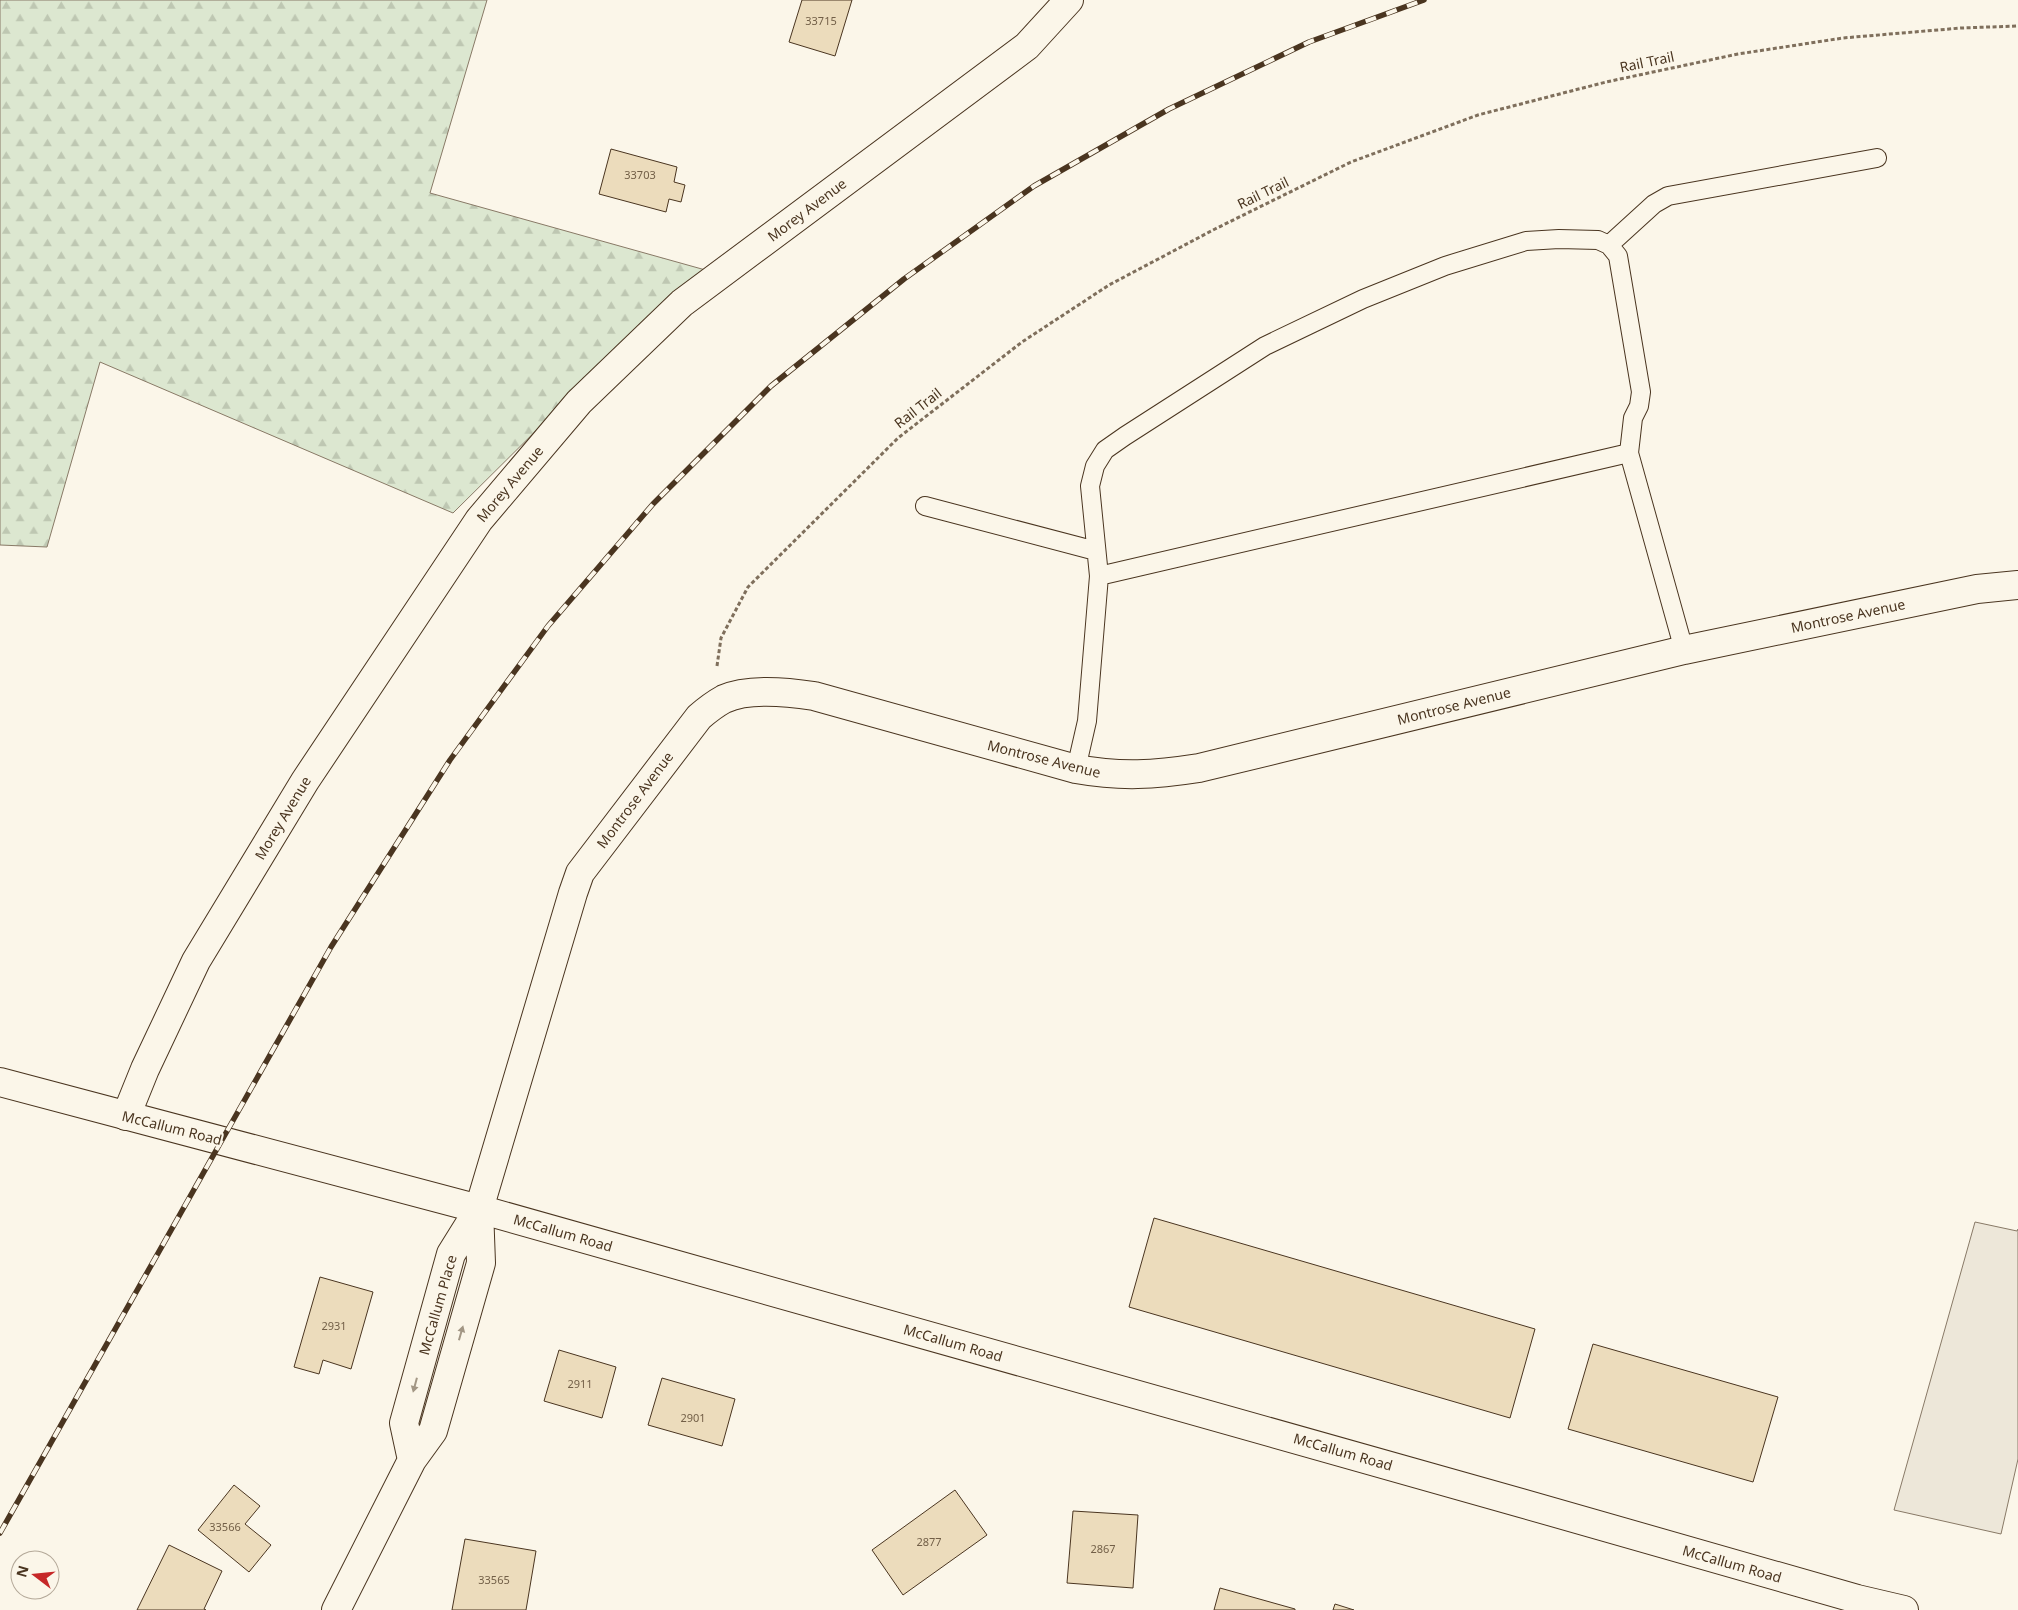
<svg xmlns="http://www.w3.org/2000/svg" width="2018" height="1610" viewBox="0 0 2018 1610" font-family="'Noto Sans',sans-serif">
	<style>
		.forest { fill: url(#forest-firs); stroke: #887966 }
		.parking { fill: #ede7d9; stroke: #887966 }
		.building { fill: #ecdcbc; stroke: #4a3520 }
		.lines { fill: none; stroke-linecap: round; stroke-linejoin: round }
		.service-casing { stroke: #4a3520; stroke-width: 20 }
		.minor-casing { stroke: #4a3520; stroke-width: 30 }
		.tertiary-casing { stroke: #4a3520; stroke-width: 30 }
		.path { stroke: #7f6f5c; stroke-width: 3; stroke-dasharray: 4 2.5; stroke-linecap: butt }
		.service { stroke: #fbf6e9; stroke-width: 18 }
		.minor { stroke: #fbf6e9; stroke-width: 28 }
		.tertiary { stroke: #fbf6e9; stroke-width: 28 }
		.rail-casing { stroke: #4a3520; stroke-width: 5.5 }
		.rail { stroke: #fbf6e9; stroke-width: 4; stroke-dasharray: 11; stroke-linecap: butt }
		.oneway { fill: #a29684 }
		.labels { text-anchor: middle; stroke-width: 4; stroke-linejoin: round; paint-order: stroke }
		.number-label { font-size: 11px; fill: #725f47 }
		.street-label { font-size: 14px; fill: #4a3520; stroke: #fbf6e9 }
	</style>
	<defs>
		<pattern id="forest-firs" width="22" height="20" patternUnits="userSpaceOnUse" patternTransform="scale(1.25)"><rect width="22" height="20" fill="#dce7d0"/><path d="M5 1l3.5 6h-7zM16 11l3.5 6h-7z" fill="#bec7b2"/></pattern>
	</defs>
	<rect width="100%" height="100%" fill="#fbf6e9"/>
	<path class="forest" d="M 0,0 L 487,0 L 430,193 L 709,271 L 569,398 L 453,513 L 100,362 L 47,547 L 0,545 Z"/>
	<path class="parking" d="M 1975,1222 L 2017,1231 L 2018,1229 L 2018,1459 L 2001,1534 L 1894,1510 Z"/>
	<path class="building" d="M 802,0 L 852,0 L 835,56 L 789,42 Z
		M 611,149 L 677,167 L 674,182 L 685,185 L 681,202 L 669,199 L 666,212 L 599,194 Z
		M 1154,1218 L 1535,1329 L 1510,1418 L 1129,1307 Z
		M 320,1277 L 373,1292 L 351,1369 L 323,1360 L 319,1374 L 294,1367 Z
		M 1593,1344 L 1778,1397 L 1753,1482 L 1568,1429 Z
		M 559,1350 L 616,1367 L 602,1418 L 544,1401 Z
		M 662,1378 L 735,1399 L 722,1446 L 648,1425 Z
		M 234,1485 L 260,1506 L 245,1524 L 271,1545 L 249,1572 L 198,1530 Z
		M 955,1490 L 987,1535 L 903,1595 L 872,1550 Z
		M 1073,1511 L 1138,1515 L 1133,1588 L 1067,1583 Z
		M 465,1539 L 536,1551 L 526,1610 L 452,1610 Z
		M 169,1545 L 222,1571 L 204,1609 L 206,1610 L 137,1610 Z
		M 1220,1588 L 1295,1609 L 1295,1610 L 1214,1610 Z
		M 1335,1604 L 1354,1610 L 1333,1610 Z"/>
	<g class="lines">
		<g class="service-casing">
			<path id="service" d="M 1609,245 L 1654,204 L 1668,196 L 1877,158
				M 925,506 L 1096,551
				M 1099,576 L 1629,453
				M 1076,769 L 1087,721 L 1099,576 L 1090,486 L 1095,466 L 1105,450 L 1125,436 L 1265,346 L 1363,299 L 1445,266 L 1526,241 L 1559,239 L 1598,240 L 1609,245 L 1618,256 L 1641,392 L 1639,406 L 1633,418 L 1629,453 L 1684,650"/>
		</g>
		<g class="minor-casing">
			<path id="minor" d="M 126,1116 L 145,1069 L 196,961 L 305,781 L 479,520 L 579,402 L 682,303 L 1027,46 L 1069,0
				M 479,1209 L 481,1263 L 433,1431 L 412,1460 L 404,1423 L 451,1254 L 479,1209 L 573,893 L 580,873 L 699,717 C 707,710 715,704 724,699 C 748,688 788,692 814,696 L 1076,769 C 1121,777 1154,775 1199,768 L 1684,650 L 1977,589 L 2018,585
				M 336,1610 L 412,1460"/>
		</g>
		<g class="tertiary-casing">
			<path id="tertiary" d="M 0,1082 L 479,1209 L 1521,1503 L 1857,1599 L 1904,1610"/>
		</g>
		<path class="path" d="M 717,666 L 721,638 L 748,587 L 898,438 L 1022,342 L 1109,285 L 1215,229 L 1351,162 L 1478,115 L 1606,82 L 1738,54 L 1843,38 L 1961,28 L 2018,26"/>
		<use href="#service" class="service"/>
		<use href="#minor" class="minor"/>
		<use href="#tertiary" class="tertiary"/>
		<g class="rail-casing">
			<path id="rail" d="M 0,1533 L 331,947 L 450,760 L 548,626 L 653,504 L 771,386 L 904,279 L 1034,186 L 1169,109 L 1309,42 L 1424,0"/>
		</g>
		<use href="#rail" class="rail"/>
	</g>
	<defs><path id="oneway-solid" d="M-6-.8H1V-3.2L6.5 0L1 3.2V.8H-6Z" transform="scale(1.25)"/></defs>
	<g class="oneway">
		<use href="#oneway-solid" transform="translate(461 1333) rotate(-74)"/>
		<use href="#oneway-solid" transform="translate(415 1385) rotate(105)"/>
	</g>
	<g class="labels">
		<g class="number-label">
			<text x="821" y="25">33715</text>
			<text x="640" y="179">33703</text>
			<text x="334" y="1330">2931</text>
			<text x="580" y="1388">2911</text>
			<text x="693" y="1422">2901</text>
			<text x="225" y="1531">33566</text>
			<text x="929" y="1546">2877</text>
			<text x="1103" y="1553">2867</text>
			<text x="494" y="1584">33565</text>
		</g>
		<g class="street-label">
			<text transform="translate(1647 62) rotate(-12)" y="5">Rail Trail</text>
			<text transform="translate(1263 193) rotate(-26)" y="5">Rail Trail</text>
			<text transform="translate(807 210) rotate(-37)" y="5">Morey Avenue</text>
			<text transform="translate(918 408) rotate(-38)" y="5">Rail Trail</text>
			<text transform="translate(510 484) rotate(-50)" y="5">Morey Avenue</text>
			<text transform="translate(1848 616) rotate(-12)" y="5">Montrose Avenue</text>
			<text transform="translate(1454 706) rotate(-14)" y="5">Montrose Avenue</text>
			<text transform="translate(1044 759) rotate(14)" y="5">Montrose Avenue</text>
			<text transform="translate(635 800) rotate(-53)" y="5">Montrose Avenue</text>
			<text transform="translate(283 818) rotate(-59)" y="5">Morey Avenue</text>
			<text transform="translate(172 1128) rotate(14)" y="5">McCallum Road</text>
			<text transform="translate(563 1233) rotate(16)" y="5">McCallum Road</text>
			<text transform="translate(438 1305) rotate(-74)" y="5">McCallum Place</text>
			<text transform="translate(953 1343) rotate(16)" y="5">McCallum Road</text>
			<text transform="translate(1343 1452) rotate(16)" y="5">McCallum Road</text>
			<text transform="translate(1732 1564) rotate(16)" y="5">McCallum Road</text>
		</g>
	</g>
	<g transform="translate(35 1575) rotate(286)"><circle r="24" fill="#fbf6e9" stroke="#b4a999"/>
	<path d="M0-4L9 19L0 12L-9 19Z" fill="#c62828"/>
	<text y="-8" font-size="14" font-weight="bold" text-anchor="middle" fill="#4a3520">N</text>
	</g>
</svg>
